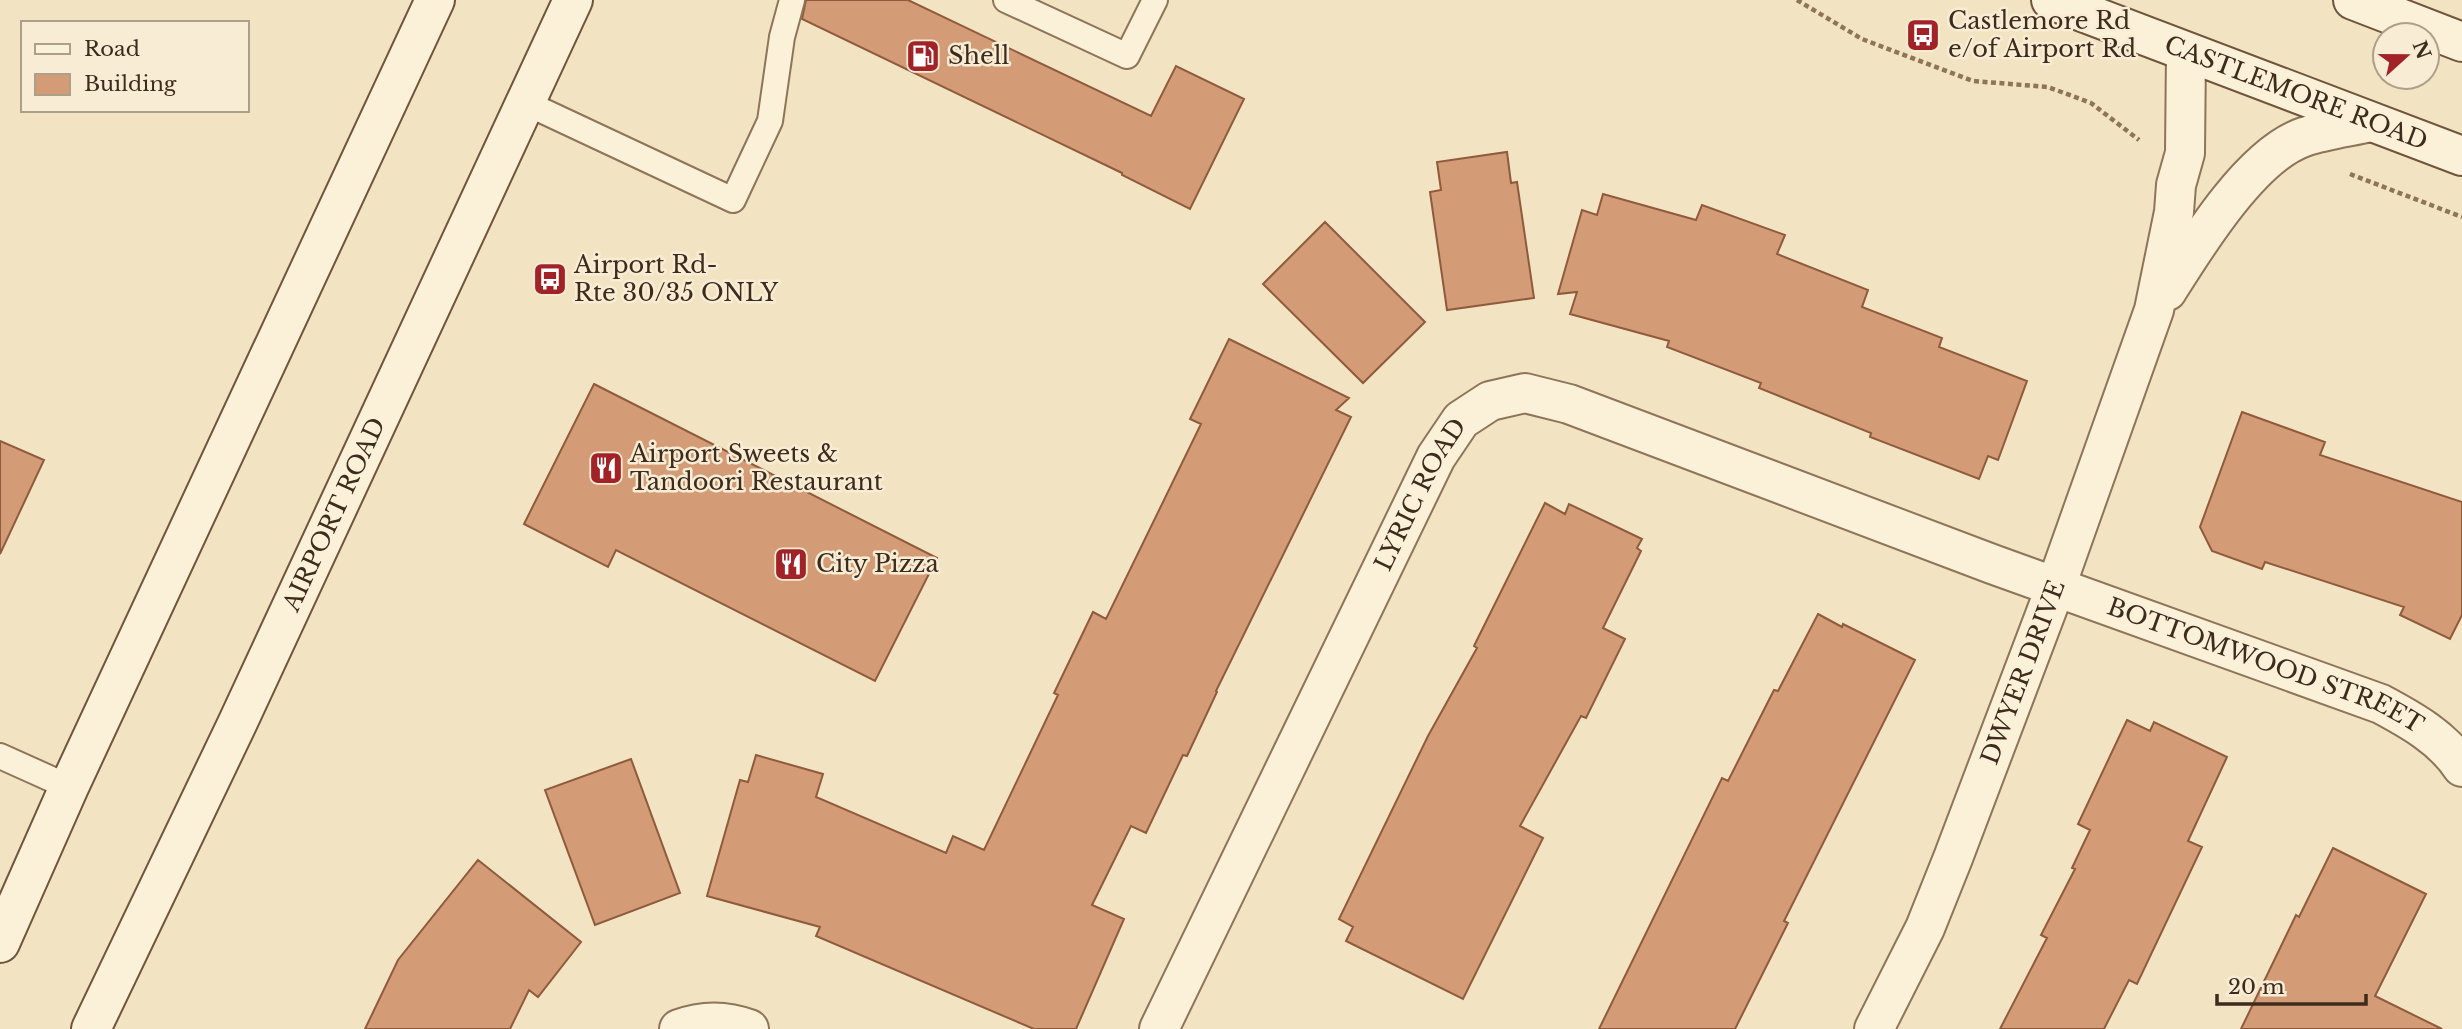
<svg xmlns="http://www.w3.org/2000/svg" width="2462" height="1029" viewBox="0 0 2462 1029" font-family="'Libre Baskerville',serif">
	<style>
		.building { fill: #d39b76; stroke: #8f5b3c; stroke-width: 2 }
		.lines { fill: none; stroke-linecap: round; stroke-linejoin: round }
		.service-casing { stroke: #8e7458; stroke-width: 28 }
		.minor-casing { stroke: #8e7458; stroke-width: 42 }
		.secondary-casing { stroke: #70543b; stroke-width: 42 }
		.path { stroke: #8e7458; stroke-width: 4.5; stroke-dasharray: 5 3.5; stroke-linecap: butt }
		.service { stroke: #fbf0d8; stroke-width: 24 }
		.minor { stroke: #fbf0d8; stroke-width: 38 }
		.secondary { stroke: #fbf0d8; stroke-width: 38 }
		.labels { text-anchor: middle; stroke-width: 5; stroke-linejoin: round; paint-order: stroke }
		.poi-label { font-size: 24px; fill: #3d2c1d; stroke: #f8edd4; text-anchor: start }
		.street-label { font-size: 24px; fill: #3d2c1d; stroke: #f8edd4 }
	</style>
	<rect width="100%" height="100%" fill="#f2e3c3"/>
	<path class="building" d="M 806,0 L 908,0 L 1151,116 L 1176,66 L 1244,99 L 1190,209 L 1122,175 L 1122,173 L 802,19 Z
		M 1507,152 L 1511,183 L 1517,182 L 1534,298 L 1447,310 L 1430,192 L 1441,190 L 1437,162 Z
		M 1603,194 L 1696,220 L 1702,205 L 1785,235 L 1777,254 L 1868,290 L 1862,307 L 1942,338 L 1939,347 L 2027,381 L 1998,460 L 1988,456 L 1979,479 L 1870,437 L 1871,433 L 1759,388 L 1761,383 L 1667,347 L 1669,341 L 1570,314 L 1577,292 L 1558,294 L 1582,210 L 1597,215 Z
		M 1325,222 L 1425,322 L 1363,383 L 1263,284 Z
		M 1229,339 L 1349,398 L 1336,410 L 1351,417 L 1216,691 L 1217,692 L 1187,756 L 1183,755 L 1146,833 L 1131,826 L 1092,905 L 1124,919 L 1076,1029 L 1034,1029 L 816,936 L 820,927 L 707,896 L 740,780 L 748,782 L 756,755 L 823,774 L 816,797 L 946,853 L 953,836 L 984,850 L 1058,695 L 1054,693 L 1093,612 L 1106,619 L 1201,424 L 1190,419 Z
		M 594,384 L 937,558 L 875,681 L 616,550 L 608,567 L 524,524 Z
		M 2242,412 L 2325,442 L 2320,455 L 2462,502 L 2462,615 L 2450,639 L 2400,615 L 2404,607 L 2265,562 L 2262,569 L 2212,551 L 2200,527 Z
		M 0,441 L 44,460 L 0,554 Z
		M 1545,503 L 1565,514 L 1569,504 L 1642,539 L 1637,548 L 1641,551 L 1603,628 L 1625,639 L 1586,718 L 1581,716 L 1520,826 L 1543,838 L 1463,999 L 1346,941 L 1353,927 L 1339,919 L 1428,736 L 1477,648 L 1474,646 Z
		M 1818,614 L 1842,627 L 1843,624 L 1915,660 L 1784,921 L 1788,923 L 1735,1029 L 1599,1029 L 1722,778 L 1728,781 L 1774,690 L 1778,691 Z
		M 2127,720 L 2150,731 L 2154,722 L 2227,757 L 2188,841 L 2202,847 L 2137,984 L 2129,980 L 2104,1029 L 2000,1029 L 2047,938 L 2041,935 L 2075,869 L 2072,868 L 2090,830 L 2078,824 Z
		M 631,759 L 680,893 L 595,925 L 545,790 Z
		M 2333,848 L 2426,894 L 2375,996 L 2442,1029 L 2241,1029 L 2296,915 L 2299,917 Z
		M 478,860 L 581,942 L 538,997 L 529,990 L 510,1029 L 365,1029 L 398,960 Z"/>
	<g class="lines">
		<g class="service-casing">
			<path id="service" d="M 1006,0 L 1127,56 L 1155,0
				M 526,103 L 733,200 L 770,121 L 782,37 L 792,0
				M 0,756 L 69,787"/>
		</g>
		<g class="minor-casing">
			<g id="minor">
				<path d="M 2167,291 C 2196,245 2251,155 2304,137 C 2325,130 2349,127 2371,122"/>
				<path d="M 679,1029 C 703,1020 725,1020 749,1029"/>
				<path id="s1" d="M 1159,1029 L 1436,457 L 1461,420 L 1490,401 L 1525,393 L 1569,404 L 1992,564 L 2381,704 C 2411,720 2443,738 2462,767"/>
				<path id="s2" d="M 1874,1029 L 1925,928 L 1953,858 L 2056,586 L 2154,310 L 2174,212 L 2176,185 L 2185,153 L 2186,52"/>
			</g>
		</g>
		<g class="secondary-casing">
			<g id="secondary">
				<path id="s3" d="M 2051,0 L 2462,156"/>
				<path d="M 2353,0 L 2462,42"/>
				<path d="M 0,943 L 69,787 L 435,0"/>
				<path id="s4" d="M 91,1029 L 237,724 L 573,0"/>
			</g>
		</g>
		<path class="path" d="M 1797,0 L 1862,39 L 1973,81 L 2048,87 L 2091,103 L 2139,140
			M 2350,174 L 2462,217"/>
		<use href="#service" class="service"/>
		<use href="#minor" class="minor"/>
		<use href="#secondary" class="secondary"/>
	</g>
	<defs>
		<g id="bus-square" transform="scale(1.75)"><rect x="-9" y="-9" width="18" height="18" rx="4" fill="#a22327" stroke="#f8edd4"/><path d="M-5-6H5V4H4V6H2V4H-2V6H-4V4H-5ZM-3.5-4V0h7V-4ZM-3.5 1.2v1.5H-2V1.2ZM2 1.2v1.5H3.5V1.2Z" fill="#fff"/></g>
		<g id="fuel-square" transform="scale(1.75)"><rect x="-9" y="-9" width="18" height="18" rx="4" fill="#a22327" stroke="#f8edd4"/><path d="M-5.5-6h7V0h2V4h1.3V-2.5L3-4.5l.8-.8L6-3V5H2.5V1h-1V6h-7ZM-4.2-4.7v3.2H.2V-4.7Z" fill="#fff"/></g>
		<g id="restaurant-square" transform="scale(1.75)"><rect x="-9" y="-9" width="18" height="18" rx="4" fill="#a22327" stroke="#f8edd4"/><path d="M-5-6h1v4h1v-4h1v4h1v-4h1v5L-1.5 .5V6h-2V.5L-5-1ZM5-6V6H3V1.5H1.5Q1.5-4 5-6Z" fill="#fff"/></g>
	</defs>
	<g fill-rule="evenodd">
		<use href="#bus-square" x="1923" y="35"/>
		<use href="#fuel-square" x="923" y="56"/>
		<use href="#bus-square" x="550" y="279"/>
		<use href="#restaurant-square" x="606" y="468"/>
		<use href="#restaurant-square" x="791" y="564"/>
	</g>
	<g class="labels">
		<g class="poi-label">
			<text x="1948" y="29">Castlemore Rd<tspan x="1948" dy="28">e/of Airport Rd</tspan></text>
			<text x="948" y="64">Shell</text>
			<text x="574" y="273">Airport Rd-<tspan x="574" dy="28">Rte 30/35 ONLY</tspan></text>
			<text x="630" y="462">Airport Sweets &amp;<tspan x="630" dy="28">Tandoori Restaurant</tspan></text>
			<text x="816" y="572">City Pizza</text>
		</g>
		<g class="street-label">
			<text dy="8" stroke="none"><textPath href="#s3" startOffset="262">CASTLEMORE ROAD</textPath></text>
			<text dy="8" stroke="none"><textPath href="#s1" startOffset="595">LYRIC ROAD</textPath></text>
			<text dy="8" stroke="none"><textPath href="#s4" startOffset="569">AIRPORT ROAD</textPath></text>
			<text dy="8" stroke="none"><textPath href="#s1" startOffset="1540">BOTTOMWOOD STREET</textPath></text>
			<text dy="8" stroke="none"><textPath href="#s2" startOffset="387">DWYER DRIVE</textPath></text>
		</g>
	</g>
	<rect x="21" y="21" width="228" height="91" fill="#f8edd4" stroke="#ada08b" stroke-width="2"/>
	<rect x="35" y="44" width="35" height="10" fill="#fbf0d8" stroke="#ada08b" stroke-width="2"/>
	<text x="84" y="56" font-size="21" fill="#3d2c1d">Road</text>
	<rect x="35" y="74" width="35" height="21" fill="#d39b76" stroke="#ada08b" stroke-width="2"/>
	<text x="84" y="91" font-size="21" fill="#3d2c1d">Building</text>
	<g transform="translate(2406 56) rotate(69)"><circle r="33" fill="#f8edd4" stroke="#ada08b" stroke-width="2"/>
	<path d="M0-5L12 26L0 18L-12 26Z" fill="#a22327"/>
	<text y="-10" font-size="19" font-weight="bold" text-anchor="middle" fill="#3d2c1d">N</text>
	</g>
	<path d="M2217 994v10h149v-10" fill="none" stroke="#3d2c1d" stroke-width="3.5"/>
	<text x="2228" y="994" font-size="21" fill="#3d2c1d" stroke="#f8edd4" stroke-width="5" paint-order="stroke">20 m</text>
</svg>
